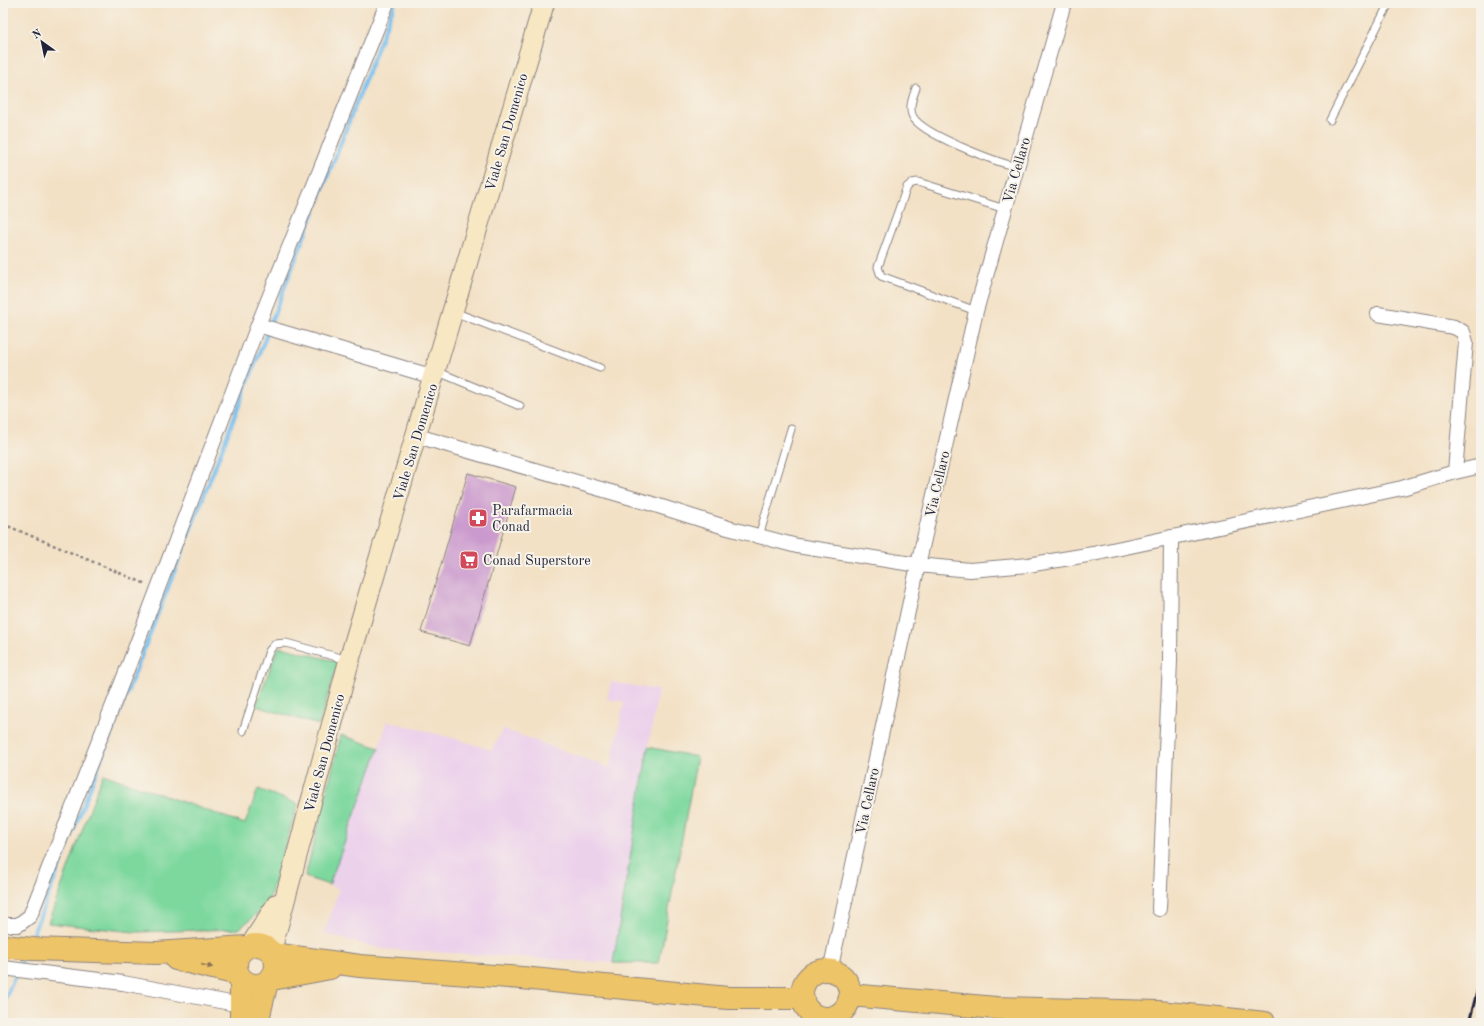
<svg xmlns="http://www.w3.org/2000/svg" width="1484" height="1026" viewBox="0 0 1484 1026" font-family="'Old Standard TT',serif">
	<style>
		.built { fill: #ecd1eb }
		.green { fill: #7dd89e; stroke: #507d6c }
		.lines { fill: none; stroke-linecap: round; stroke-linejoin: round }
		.stream { stroke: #76bfef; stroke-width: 4 }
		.building { fill: #ca99ce }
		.lane-casing { stroke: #8a8280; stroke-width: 9 }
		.street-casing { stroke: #8a8280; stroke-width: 16 }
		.secondary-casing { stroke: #8a8280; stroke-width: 22 }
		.primary-casing { stroke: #8a8280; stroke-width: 24 }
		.path { stroke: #8a8280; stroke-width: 2.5; stroke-dasharray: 3 3; stroke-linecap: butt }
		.lane { stroke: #fff; stroke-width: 7 }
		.street { stroke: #fff; stroke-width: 14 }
		.secondary { stroke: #f8e7c3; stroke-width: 20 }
		.primary { stroke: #eec469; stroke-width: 22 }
		.rail { stroke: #22223b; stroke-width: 3 }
		.oneway { fill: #887352 }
		.labels { text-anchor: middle; stroke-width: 4; stroke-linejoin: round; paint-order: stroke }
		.street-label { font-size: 14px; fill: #22223b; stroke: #f7f3e8 }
		.poi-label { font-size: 14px; fill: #22223b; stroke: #f7f3e8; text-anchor: start }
	</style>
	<rect width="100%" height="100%" fill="#f7f3e8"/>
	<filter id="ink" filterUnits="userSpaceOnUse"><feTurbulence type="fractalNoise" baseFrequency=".025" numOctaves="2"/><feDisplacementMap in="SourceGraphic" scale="8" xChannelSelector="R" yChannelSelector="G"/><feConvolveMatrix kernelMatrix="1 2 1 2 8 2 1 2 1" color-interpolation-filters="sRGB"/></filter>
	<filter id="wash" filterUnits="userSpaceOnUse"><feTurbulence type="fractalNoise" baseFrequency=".012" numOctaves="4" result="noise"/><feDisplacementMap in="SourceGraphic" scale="16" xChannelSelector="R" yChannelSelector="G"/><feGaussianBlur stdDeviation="0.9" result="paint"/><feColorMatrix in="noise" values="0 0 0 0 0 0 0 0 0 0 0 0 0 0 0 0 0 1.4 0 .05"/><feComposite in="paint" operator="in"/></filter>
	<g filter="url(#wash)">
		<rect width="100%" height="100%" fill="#f3e1c6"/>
		<path class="built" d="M 611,682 L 658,690 L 613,963 L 383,949 L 324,934 L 339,889 L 329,885 L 388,721 L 460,740 L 491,750 L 503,729 L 610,768 L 624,702 L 607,699 Z"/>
		<path class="green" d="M 281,647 L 338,662 L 319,725 L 256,706 L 277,650 Z
			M 341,735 L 379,748 L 329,885 L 305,877 Z
			M 648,747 L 697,757 L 659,963 L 613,963 Z
			M 103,774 L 245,824 L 258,789 L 298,804 L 268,902 L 259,912 L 239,929 L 135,932 L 48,923 Z"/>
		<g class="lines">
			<path class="stream" d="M 270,325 L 395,3
				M 30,942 L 268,331
				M 3,1004 L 24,956"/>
		</g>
		<g id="blocks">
			<path class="building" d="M 468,473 L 516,487 L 470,646 L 421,632 Z"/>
		</g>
	</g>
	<g filter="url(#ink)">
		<use href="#blocks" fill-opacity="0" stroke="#8a8280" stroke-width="1"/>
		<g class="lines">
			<g class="lane-casing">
				<path id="lane" d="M 916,88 C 913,97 908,108 913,117 C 923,135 997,162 1017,167
					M 1330,120 L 1389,3
					M 976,311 L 881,276 L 878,267 L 907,187 L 912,183 L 918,182 L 1005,209
					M 454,312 L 600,368
					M 436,371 L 520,406
					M 759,536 L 791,429
					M 243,731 L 269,651 L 275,644 L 286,643 L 348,660"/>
			</g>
			<g class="street-casing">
				<path id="street" d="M 1378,314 L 1454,327 L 1463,332 L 1466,342 L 1455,472
					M 258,325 L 434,377
					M 417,436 L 649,503 L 728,528 L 797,546 L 918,565 L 970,570 L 1028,565 L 1093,554 L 1402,488 L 1455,472 L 1481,466
					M 1159,909 L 1170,661 L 1171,537
					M 3,925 L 18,925 L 30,916 L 128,667 L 258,325 L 387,3
					M 3,968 L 123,983 L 241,1005
					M 830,971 L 918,565 L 976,311 L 1064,3
					M 819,1023 L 820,1017"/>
			</g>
			<g class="secondary-casing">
				<path id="secondary" d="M 251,945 L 277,904
					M 271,951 L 349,661 L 544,3"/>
			</g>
			<g class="primary-casing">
				<path id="primary" d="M236 965a20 20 0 1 1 40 0a20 20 0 1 1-40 0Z
					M 3,946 L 33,949 L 156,953 L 246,947
					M 273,954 L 360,966 L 522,978 L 728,998 L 803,998
					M 176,959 L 238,974
					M802 994a24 24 0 1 1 48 0a24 24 0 1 1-48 0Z
					M 272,979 L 330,968
					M 850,995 L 996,1008 L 1159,1012 L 1265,1023
					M 241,1023 L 241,979
					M 257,1023 L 267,982"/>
			</g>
			<path class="path" d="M 3,524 L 146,584"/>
			<use href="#lane" class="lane"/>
			<use href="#street" class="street"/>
			<use href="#secondary" class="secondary"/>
			<use href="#primary" class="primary"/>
			<path class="rail" d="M 1469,1023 L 1481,976"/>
		</g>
		<defs><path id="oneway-solid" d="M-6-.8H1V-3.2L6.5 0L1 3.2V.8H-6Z"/></defs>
		<use class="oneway" href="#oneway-solid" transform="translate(207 966) rotate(14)"/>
	</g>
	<defs>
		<g id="pharmacy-square" transform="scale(1)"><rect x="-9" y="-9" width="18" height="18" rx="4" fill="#d1495b" stroke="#f7f3e8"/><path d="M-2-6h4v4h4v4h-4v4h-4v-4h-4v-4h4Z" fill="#fff"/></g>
		<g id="supermarket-square" transform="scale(1)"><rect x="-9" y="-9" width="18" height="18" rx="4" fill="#d1495b" stroke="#f7f3e8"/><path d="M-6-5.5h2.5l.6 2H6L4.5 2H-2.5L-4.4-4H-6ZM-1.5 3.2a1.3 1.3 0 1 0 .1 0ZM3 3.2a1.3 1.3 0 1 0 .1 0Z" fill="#fff"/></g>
	</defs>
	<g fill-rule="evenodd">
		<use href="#pharmacy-square" x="478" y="518"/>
		<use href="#supermarket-square" x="469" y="560"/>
	</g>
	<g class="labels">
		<g class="street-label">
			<text transform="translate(506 132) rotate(-74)" y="5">Viale San Domenico</text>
			<text transform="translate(1016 170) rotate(-74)" y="5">Via Cellaro</text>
			<text transform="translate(415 442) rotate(-73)" y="5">Viale San Domenico</text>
			<text transform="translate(937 484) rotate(-77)" y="5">Via Cellaro</text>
			<text transform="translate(324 753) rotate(-75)" y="5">Viale San Domenico</text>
			<text transform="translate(867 801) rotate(-78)" y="5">Via Cellaro</text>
		</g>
		<g class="poi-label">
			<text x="492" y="515">Parafarmacia<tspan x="492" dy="16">Conad</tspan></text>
			<text x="483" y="565">Conad Superstore</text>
		</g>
	</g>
	<rect width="1484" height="1026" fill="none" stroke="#f7f3e8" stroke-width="16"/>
	<g transform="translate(42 42) rotate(327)" stroke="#f7f3e8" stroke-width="3" paint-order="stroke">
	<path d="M0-3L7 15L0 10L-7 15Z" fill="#22223b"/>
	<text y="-6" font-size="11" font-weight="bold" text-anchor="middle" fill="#22223b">N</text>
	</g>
</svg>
